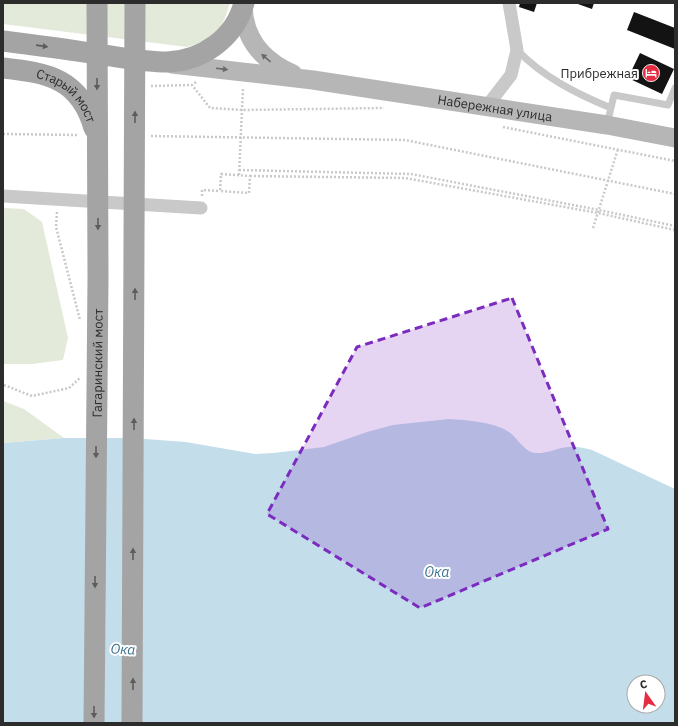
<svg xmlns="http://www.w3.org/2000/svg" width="678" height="726" viewBox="0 0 678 726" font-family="'IBM Plex Sans',sans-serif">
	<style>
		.green { fill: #e3ead9 }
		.water { fill: #c4ddea; fill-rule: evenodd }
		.building { fill: #131313 }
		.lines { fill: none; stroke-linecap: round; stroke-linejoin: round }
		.path { stroke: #c9c9c9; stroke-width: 2.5; stroke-dasharray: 2 2; stroke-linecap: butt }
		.service { stroke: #c9c9c9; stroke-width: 7 }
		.minor { stroke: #c9c9c9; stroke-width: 13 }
		.secondary { stroke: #b6b6b6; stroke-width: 19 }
		.primary { stroke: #a4a4a4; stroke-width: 21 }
		.primary-bridge { stroke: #a4a4a4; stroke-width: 21 }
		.oneway { fill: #5c5c5c }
		.oneway2 { fill: #6a6a6a }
		.marked { fill: #7b2cbf; fill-opacity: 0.2; stroke: #7b2cbf; stroke-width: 3; stroke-dasharray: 8 5; stroke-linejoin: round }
		.labels { text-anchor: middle; stroke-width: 4; stroke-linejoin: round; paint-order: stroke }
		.poi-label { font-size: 13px; fill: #2c2c2c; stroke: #fff; text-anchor: end }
		.street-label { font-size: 13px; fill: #2c2c2c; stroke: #fff }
		.water-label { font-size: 14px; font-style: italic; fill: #3b718d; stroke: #fff }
	</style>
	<rect width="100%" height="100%" fill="#fff"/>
	<path class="green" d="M 3,3 L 230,3 C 221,32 216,39 187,47 L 3,24 Z
		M 3,208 L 24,209 L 42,222 L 68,338 L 63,360 L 32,364 L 3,364 Z
		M 3,401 L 24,409 L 64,438 L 3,443 Z"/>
	<path class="water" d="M 449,419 C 466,420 495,422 509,432 C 518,438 523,451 535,453 C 546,454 557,448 568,447 C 576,446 584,448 592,450 L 675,489 L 675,723 L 3,723 L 3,443 L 64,438 L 131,438 L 186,442 L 255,454 L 273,453 L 324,447 L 367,432 L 393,425 ZM 634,682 L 658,682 L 658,706 L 634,706 Z"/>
	<path class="building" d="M 520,3 L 537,3 L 534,12 L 519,7 Z
		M 575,3 L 594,3 L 592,9 Z
		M 634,12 L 675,28 L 675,49 L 627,30 Z
		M 640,53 L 674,69 L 662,94 L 628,78 Z"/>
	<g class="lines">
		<path class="path" d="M 196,82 L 192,85 L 210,108 L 242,110 L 384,108
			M 151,86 L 192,85
			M 503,127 L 675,161
			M 3,134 L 78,135
			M 151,136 L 405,140 L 675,194
			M 239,170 L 411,174 L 599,210 L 675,226
			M 221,174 L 250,176 L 249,193 L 220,191 Z
			M 239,175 L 243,88
			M 250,176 L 405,178 L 598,213 L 675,230
			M 202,196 L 202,190 L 220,191
			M 57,212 L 56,227 L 80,320
			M 593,228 L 618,149
			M 4,385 L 32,396 L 69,388 L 80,378"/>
		<path class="service" d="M 517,50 C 543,77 577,94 611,108
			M 607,125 L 614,95 L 668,105 L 675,88"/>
		<path class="minor" d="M 487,106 L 511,75 L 517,50 L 509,3
			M 3,196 L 201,208"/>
		<g class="secondary">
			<path d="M 243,6 C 244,40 263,61 293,74"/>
			<path id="s1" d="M 172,64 L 313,80 L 607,125 L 675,138"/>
		</g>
		<path class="primary" d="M 3,41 C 34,45 66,49 97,54 C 120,57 144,62 167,62 C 202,61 235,38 244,3"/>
		<g class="primary-bridge">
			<path id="s2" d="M 3,68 C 49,73 80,79 94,128"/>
			<path id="s3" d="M 94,723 L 98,278 L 97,3"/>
			<path d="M 132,723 L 135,3"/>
		</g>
	</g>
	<defs><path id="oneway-solid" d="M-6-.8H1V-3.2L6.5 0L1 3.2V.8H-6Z"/></defs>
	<g class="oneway">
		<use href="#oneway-solid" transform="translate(42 46) rotate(8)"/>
		<use href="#oneway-solid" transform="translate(97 84) rotate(90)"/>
		<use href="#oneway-solid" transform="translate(135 117) rotate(-90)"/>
		<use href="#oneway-solid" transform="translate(98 224) rotate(90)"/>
		<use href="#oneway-solid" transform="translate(135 294) rotate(-90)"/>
		<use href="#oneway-solid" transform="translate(134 424) rotate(-90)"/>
		<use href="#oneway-solid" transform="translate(96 452) rotate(90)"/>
		<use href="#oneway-solid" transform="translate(133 554) rotate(-90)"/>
		<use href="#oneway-solid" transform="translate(95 582) rotate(90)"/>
		<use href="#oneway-solid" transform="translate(133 684) rotate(-90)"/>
		<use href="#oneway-solid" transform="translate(94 712) rotate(90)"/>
	</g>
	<g class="oneway2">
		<use href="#oneway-solid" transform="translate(266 58) rotate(-140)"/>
		<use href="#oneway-solid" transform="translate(222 69) rotate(7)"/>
	</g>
	<path class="marked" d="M 512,298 L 608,529 L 420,608 L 267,514 L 357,347 Z"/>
	<defs>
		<g id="hotel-disc" transform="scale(0.9)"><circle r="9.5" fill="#e52c42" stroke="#fff"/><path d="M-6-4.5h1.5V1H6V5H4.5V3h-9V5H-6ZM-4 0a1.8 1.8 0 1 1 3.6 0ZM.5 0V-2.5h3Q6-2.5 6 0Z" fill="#fff"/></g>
	</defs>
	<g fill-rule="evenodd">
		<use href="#hotel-disc" x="651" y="73"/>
	</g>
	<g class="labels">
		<g class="poi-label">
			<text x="638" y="78">Прибрежная</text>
		</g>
		<g class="street-label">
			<text dy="5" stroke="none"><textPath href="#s2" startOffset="73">Старый мост</textPath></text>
			<text dy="5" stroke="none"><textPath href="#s1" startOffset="326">Набережная улица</textPath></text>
			<text dy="5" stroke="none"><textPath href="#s3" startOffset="360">Гагаринский мост</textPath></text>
		</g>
		<g class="water-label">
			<text x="437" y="577">Ока</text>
			<text transform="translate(123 649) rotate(2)" y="5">Ока</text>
		</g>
	</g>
	<rect width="678" height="726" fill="none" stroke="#2c2c2c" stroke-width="8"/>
	<g transform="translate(646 694) rotate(346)"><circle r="19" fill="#ffffff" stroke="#ababab"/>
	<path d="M0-3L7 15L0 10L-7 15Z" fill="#e52c42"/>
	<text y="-6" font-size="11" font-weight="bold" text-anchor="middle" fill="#2c2c2c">С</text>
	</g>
</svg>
